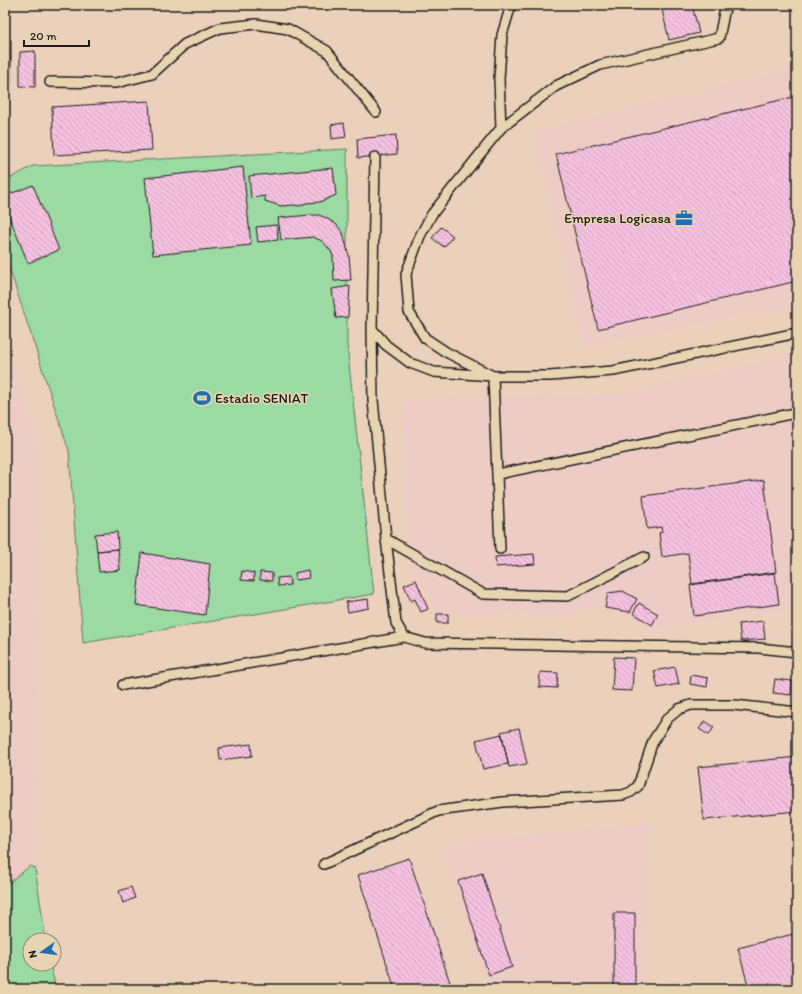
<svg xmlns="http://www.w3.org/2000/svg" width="802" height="994" viewBox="0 0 802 994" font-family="Itim,sans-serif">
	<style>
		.built { fill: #eeccc6 }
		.grass { fill: #9bdaa3; stroke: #5c7b60 }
		.building { fill: url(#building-back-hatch); stroke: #1c1c1c }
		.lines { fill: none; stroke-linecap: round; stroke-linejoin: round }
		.service-casing { stroke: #1c1c1c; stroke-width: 12 }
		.service { stroke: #e9d4b2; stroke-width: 9 }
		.labels { text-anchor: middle; stroke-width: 3; stroke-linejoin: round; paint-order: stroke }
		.poi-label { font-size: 14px; fill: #1c1c1c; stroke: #e9d4b2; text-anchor: end }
	</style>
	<defs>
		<pattern id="building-back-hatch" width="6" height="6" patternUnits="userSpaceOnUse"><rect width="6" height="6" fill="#f4c1df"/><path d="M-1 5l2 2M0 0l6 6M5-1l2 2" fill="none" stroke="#d1a5bf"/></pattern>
	</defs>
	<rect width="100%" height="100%" fill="#ebd0bb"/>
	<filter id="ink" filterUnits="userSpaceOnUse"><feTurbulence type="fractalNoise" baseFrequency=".025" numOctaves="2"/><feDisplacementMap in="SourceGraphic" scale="8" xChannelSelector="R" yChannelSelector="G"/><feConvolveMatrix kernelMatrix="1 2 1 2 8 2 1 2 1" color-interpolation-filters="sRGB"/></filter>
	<g filter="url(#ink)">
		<path class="built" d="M 797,68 L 797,305 L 583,346 L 532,132 Z
			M 797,354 L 797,608 L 653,629 L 629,615 L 587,607 L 569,615 L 434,613 L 410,562 L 408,552 L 405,528 L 403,399 L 622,394 Z
			M 5,357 L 22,389 L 35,426 L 38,456 L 40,551 L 37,645 L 37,756 L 35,868 L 46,940 L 30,940 L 30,964 L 50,964 L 56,989 L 5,989 Z
			M 651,823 L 642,989 L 488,989 L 440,844 Z"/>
		<path class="grass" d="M 347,149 L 347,345 L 374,594 L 83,643 L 69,451 L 5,255 L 5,181 L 33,166 Z
			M 30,866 L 35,868 L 46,940 L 30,940 L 30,964 L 50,964 L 56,989 L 10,989 L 5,978 L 5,886 Z"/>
		<path class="building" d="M 661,5 L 692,5 L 699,33 L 669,40 Z
			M 5,40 L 11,40 L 11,84 L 5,85 Z
			M 35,51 L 35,87 L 20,86 L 20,52 Z
			M 797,96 L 797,281 L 598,329 L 556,154 Z
			M 149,101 L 152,150 L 54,155 L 52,107 Z
			M 344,123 L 346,137 L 332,139 L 331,125 Z
			M 396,135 L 397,154 L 358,158 L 357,139 Z
			M 243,167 L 251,245 L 153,255 L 145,178 Z
			M 333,168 L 336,195 L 320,202 L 306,203 L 300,206 L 294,205 L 281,206 L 265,201 L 265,196 L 251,198 L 249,176 Z
			M 33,185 L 59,250 L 28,263 L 5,206 L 5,196 Z
			M 310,215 L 319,215 L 326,218 L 336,224 L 343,233 L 349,256 L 351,280 L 334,281 L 333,256 L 331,251 L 322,241 L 313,237 L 281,240 L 278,218 Z
			M 277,225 L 278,240 L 258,242 L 256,227 Z
			M 441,227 L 453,236 L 444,247 L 432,238 Z
			M 350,286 L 348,317 L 336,318 L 332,289 Z
			M 764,480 L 776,572 L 692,584 L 688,553 L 662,557 L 659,533 L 662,532 L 661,527 L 647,529 L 643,496 Z
			M 117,532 L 118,549 L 97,551 L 95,534 Z
			M 118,549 L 120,570 L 99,572 L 97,551 Z
			M 142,553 L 210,564 L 205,615 L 136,605 Z
			M 534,554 L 535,564 L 496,567 L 495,557 Z
			M 308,570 L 309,578 L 296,580 L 295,573 Z
			M 242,571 L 254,573 L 254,581 L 241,580 Z
			M 260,572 L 272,573 L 272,581 L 260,580 Z
			M 775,573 L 779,604 L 694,616 L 690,585 Z
			M 289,577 L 290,585 L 278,586 L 277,578 Z
			M 416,580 L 428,609 L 421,612 L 415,599 L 411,601 L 404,585 Z
			M 623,591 L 637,599 L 630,612 L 605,608 L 608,593 Z
			M 368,599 L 369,608 L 348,612 L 346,602 Z
			M 639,603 L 658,614 L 652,625 L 633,613 Z
			M 437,614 L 448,614 L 448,623 L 437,623 Z
			M 763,621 L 765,639 L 741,641 L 739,624 Z
			M 614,657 L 634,658 L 632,691 L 612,690 Z
			M 675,667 L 679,684 L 658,688 L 654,671 Z
			M 540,672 L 558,673 L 557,688 L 539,687 Z
			M 691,675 L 708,678 L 707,687 L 690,684 Z
			M 775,679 L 792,681 L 791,695 L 773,693 Z
			M 705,721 L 714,727 L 709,735 L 699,729 Z
			M 519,728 L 527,764 L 509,767 L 501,732 Z
			M 502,734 L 508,764 L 483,769 L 476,740 Z
			M 251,744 L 252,756 L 220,760 L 219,748 Z
			M 797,757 L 797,811 L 704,820 L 698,767 Z
			M 409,858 L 452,989 L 395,989 L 358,875 Z
			M 482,873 L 512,967 L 489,975 L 458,881 Z
			M 131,887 L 135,898 L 123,903 L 119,891 Z
			M 614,913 L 635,913 L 635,989 L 614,989 Z
			M 797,933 L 797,988 L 749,989 L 738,948 Z"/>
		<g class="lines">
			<g class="service-casing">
				<path id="service" d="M 50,82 L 116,83 L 152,74 L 185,44 L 220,28 L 256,24 L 288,29 L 327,51 L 376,112
					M 501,128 L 556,86 L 600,65 L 719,38 L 725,8 L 729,5
					M 375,157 L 372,329 L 386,345 L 410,363 L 434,372 L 493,376 L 550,376 L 613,371 L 797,333
					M 372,329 L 373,400 L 386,539 L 396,623 L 404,637 L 425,643 L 759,648 L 797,652
					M 498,474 L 795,413 L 797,421
					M 386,539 L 483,594 L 568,596 L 644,557
					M 500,549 L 493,376 L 446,352 L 425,338 L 409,312 L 406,274 L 420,236 L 432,214 L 501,128 L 499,79 L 502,35 L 511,5
					M 123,685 L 404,637
					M 324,864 L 438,811 L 503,802 L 623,795 L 631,792 L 638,786 L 653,741 L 667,719 L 679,709 L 691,705 L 734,705 L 797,712"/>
			</g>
			<use href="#service" class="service"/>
		</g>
	</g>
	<defs>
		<g id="office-bare" transform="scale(1.38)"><path d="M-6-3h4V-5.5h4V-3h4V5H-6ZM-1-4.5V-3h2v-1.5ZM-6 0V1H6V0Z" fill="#1f6fb2" stroke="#e9d4b2" stroke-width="2.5" paint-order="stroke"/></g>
		<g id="stadium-bare" transform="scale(1.38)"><path d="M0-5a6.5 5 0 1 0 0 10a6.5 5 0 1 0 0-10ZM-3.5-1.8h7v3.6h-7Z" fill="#1f6fb2" stroke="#e9d4b2" stroke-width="2.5" paint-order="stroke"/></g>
	</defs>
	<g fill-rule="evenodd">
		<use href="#office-bare" x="684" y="218"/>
		<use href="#stadium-bare" x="202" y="398"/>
	</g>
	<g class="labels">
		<g class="poi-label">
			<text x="671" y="223">Empresa Logicasa</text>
			<text x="215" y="403" text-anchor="start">Estadio SENIAT</text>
		</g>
	</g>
	<rect width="802" height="994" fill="none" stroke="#e9d4b2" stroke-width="20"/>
	<rect x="10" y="10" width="782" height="974" fill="none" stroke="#1c1c1c" stroke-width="1.5" filter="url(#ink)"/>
	<g transform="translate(42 952) rotate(256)"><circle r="19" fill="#e9d4b2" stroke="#978a76"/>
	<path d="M0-3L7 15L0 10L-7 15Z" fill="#1f6fb2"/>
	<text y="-6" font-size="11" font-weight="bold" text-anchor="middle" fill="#1c1c1c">N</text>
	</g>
	<path d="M24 40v6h65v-6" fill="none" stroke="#1c1c1c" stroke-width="2"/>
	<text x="30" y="40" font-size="12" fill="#1c1c1c" stroke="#e9d4b2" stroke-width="3" paint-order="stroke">20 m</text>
</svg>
